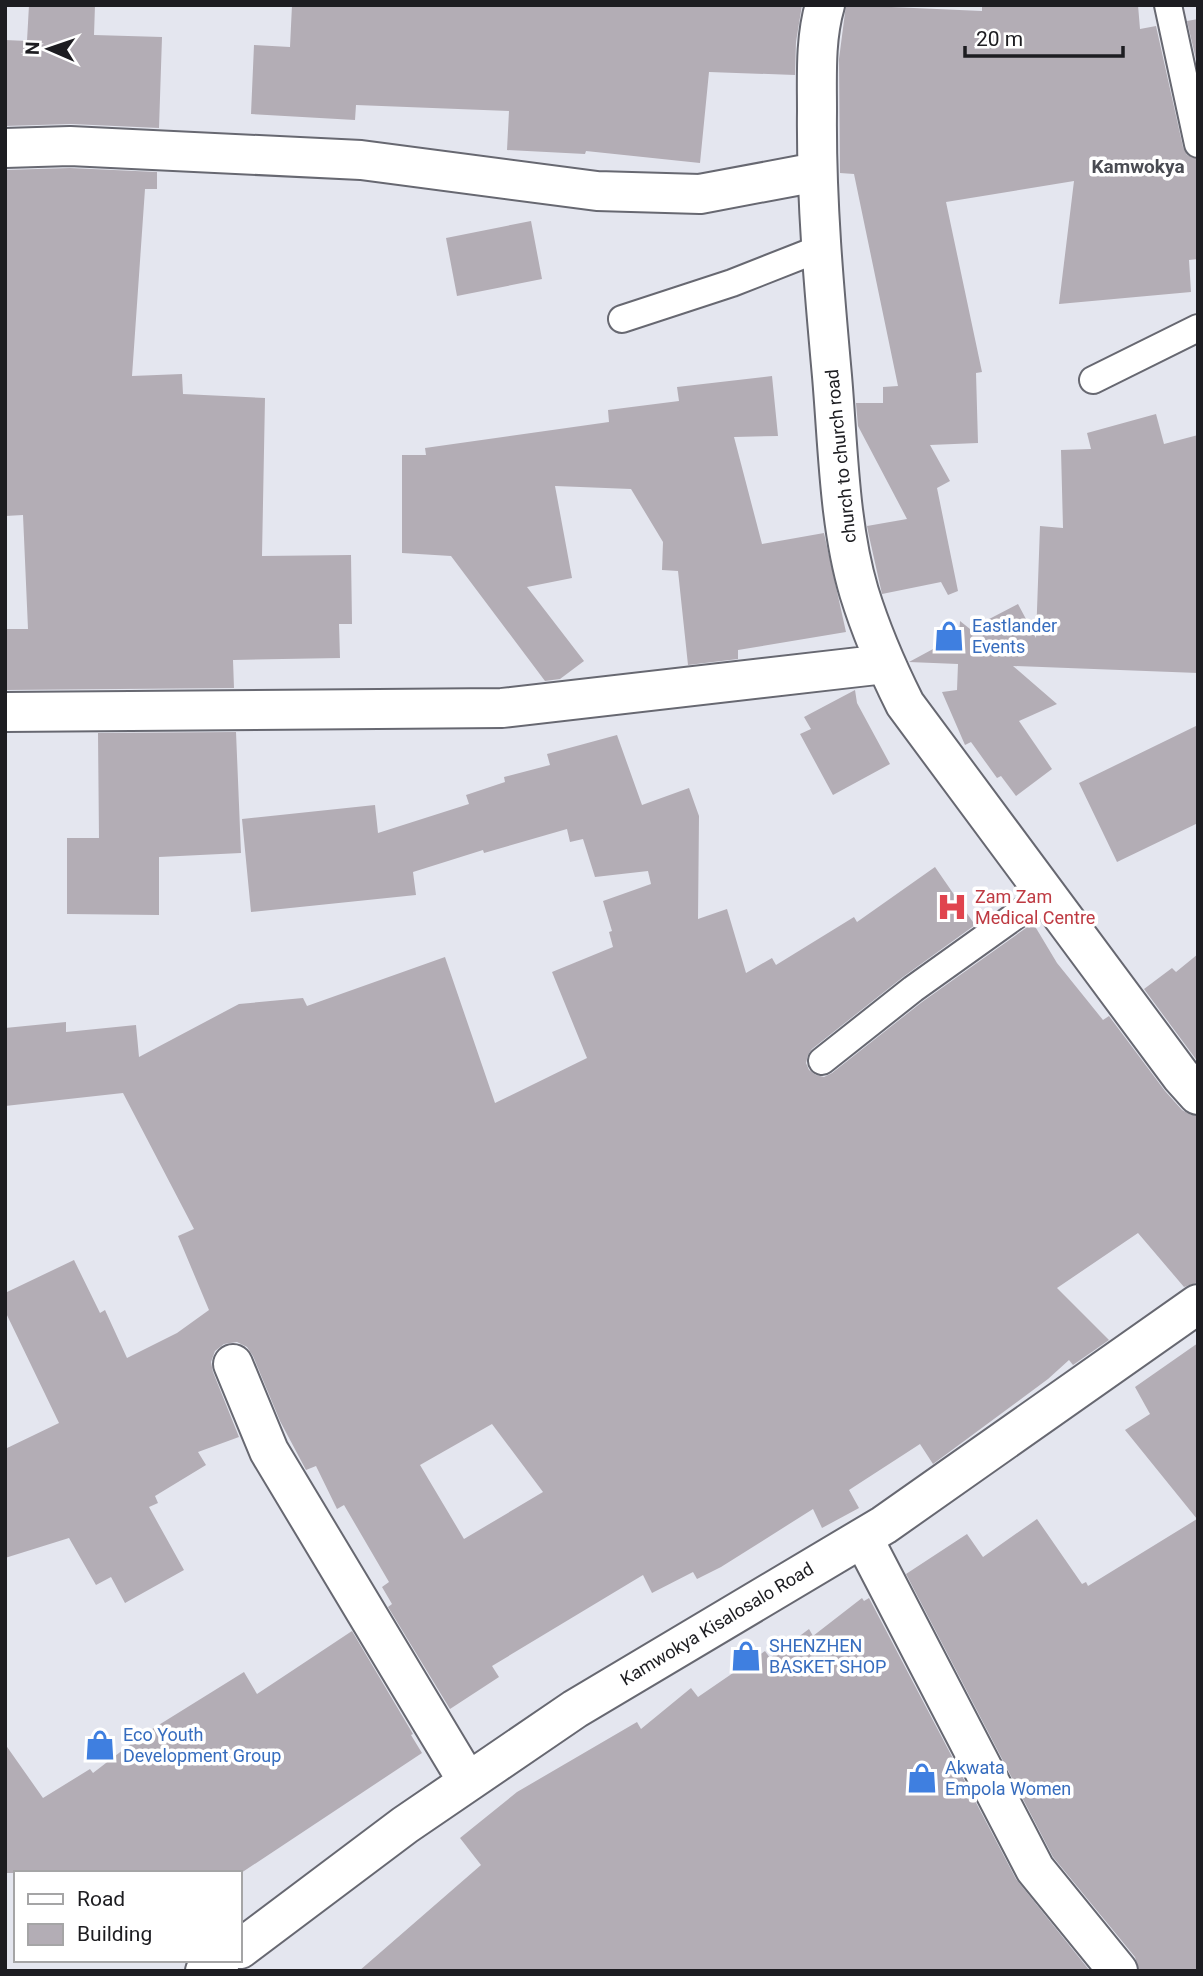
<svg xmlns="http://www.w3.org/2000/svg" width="1203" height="1976" viewBox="0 0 1203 1976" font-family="Roboto,sans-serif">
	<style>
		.building { fill: #b3adb5; fill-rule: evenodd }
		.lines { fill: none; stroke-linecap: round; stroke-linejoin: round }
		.lane-casing { stroke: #676871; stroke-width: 30 }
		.street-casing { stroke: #676871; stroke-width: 42 }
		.lane { stroke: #fff; stroke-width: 26 }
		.street { stroke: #fff; stroke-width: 38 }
		.labels { text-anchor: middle; stroke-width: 7; stroke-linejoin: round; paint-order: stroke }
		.street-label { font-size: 18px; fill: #1d1d21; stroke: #fff }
		.shop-label { font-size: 18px; fill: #366cbe; stroke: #fff; text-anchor: start }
		.health-label { font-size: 18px; fill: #be3a42; stroke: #fff; text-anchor: start }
		.neighbourhood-label { font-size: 19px; font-weight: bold; fill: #4a4c53; stroke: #fff }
	</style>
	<rect width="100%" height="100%" fill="#e4e6ef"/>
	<path class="building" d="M 29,5 L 95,5 L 94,35 L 162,37 L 159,128 L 71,124 L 5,126 L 5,40 L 27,41 Z
		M 292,5 L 802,5 L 796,42 L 795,75 L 709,72 L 700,163 L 586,151 L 585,154 L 507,150 L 509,111 L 356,105 L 355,120 L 251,114 L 254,45 L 290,47 Z
		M 846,5 L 982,11 L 982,5 L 1138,5 L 1140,29 L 1156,26 L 1183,147 L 1187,155 L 1198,159 L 1198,259 L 1189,260 L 1191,292 L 1059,304 L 1074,181 L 946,202 L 982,372 L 976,373 L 978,443 L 930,445 L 950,481 L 937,488 L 958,591 L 948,595 L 941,582 L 882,594 L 869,536 L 867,526 L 907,519 L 858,426 L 856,403 L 883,403 L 883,387 L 898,386 L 854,174 L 840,173 L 839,59 Z
		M 1198,19 L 1198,68 L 1187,21 Z
		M 70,168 L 157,172 L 157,189 L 145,189 L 132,376 L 182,374 L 183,394 L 265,398 L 262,556 L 351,555 L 352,624 L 339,624 L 340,658 L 233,660 L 234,688 L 5,690 L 5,629 L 28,629 L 23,515 L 5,516 L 5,170 Z
		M 531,221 L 542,279 L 457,296 L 446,238 Z
		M 772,376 L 778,436 L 734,437 L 762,544 L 824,533 L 846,632 L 738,650 L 738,659 L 688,665 L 678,571 L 662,570 L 663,542 L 631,489 L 555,486 L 572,578 L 527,587 L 584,661 L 560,679 L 545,681 L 451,556 L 402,553 L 402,455 L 426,455 L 425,448 L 609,422 L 608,410 L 679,401 L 677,387 Z
		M 1156,414 L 1164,444 L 1198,435 L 1198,673 L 1013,666 L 1057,704 L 1019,721 L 1052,769 L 1016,796 L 1001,776 L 997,778 L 971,742 L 965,745 L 942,692 L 957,690 L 958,664 L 909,662 L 959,635 L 960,621 L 970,629 L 1018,604 L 1036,638 L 1040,526 L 1063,528 L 1061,450 L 1091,449 L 1087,433 Z
		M 855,690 L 857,703 L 890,764 L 833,795 L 800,734 L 811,729 L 804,717 Z
		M 1198,725 L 1198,823 L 1117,862 L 1079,783 Z
		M 236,732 L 241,853 L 159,857 L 159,915 L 67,914 L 67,838 L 99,838 L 98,733 Z
		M 617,735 L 642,805 L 689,788 L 699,816 L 698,919 L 727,909 L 746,973 L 772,958 L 776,965 L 854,917 L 857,922 L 935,867 L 975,925 L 903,977 L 812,1049 L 808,1055 L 806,1063 L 809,1070 L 816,1075 L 824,1077 L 832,1073 L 922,1002 L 1033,923 L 1057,963 L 1103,1020 L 1109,1016 L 1165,1091 L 1182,1110 L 1191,1115 L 1198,1116 L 1198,1282 L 1184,1287 L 1138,1233 L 1057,1288 L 1109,1340 L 1073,1365 L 1069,1360 L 1048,1379 L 933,1464 L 920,1444 L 849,1490 L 859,1508 L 822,1528 L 813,1509 L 721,1567 L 697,1579 L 693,1572 L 652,1593 L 643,1575 L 492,1666 L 499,1677 L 450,1709 L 388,1607 L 392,1604 L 382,1587 L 389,1582 L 344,1505 L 337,1509 L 316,1466 L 306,1470 L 280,1421 L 253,1356 L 247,1347 L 237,1342 L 224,1344 L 215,1351 L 211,1362 L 213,1372 L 239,1437 L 198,1452 L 206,1465 L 155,1496 L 158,1503 L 149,1507 L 184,1570 L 125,1603 L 111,1577 L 96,1585 L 69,1538 L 5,1558 L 5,1449 L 59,1423 L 5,1311 L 5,1293 L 74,1260 L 100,1313 L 105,1310 L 127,1358 L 177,1333 L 209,1310 L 178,1236 L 194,1229 L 123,1093 L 5,1106 L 5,1028 L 66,1022 L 66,1032 L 136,1025 L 139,1057 L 239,1004 L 303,998 L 307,1006 L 445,957 L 495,1103 L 587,1058 L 552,972 L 613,947 L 609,932 L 612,931 L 603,901 L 651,884 L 648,871 L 595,877 L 583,839 L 570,842 L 567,829 L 484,853 L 483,850 L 413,872 L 416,895 L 251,912 L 242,819 L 375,805 L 378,833 L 469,804 L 466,795 L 505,782 L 504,777 L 550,765 L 547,754 ZM 492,1424 L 543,1492 L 464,1539 L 420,1465 Z
		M 1198,954 L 1198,1062 L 1144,989 L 1172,968 L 1176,972 Z
		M 1198,1343 L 1198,1971 L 1139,1971 L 1135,1957 L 1053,1857 L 906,1574 L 967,1534 L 983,1557 L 1037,1519 L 1082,1584 L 1086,1582 L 1088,1586 L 1197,1519 L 1125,1430 L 1150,1414 L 1135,1387 Z
		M 862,1598 L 864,1601 L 869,1598 L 1016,1879 L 1090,1971 L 359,1971 L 481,1865 L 460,1838 L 517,1792 L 637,1722 L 641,1729 L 691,1688 L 698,1697 L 765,1651 L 770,1658 L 809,1629 L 813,1636 Z
		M 352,1631 L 413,1734 L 411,1735 L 422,1753 L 241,1873 L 5,1873 L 5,1744 L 43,1798 L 90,1769 L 93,1773 L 141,1736 L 244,1672 L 257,1694 Z"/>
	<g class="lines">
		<g class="lane-casing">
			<path id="lane" d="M 1168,5 L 1198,144
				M 622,319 L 732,283 L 821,248
				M 1093,380 L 1198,328
				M 822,1061 L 913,989 L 1046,894"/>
		</g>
		<g class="street-casing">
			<path id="street" d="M 825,5 C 815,39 817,76 817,111 C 816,199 824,288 832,376 C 838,445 839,525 859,592 C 871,631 887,668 905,704 L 1181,1076 L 1198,1095
				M 5,148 L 70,146 L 361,160 L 597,191 L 700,194 L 817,172
				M 5,712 L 502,708 L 885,664
				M 233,1364 L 269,1451 L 468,1782
				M 863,1538 L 1035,1869 L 1118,1971
				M 240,1949 L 405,1825 L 575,1709 L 884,1525 L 1198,1304
				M 205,1971 L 221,1960"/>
		</g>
		<use href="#lane" class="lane"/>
		<use href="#street" class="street"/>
	</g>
	<defs>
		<g id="shop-bare" transform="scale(2.415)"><path d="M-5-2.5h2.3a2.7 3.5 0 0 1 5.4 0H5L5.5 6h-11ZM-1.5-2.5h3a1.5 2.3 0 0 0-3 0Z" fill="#3f7fe0" stroke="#fff" stroke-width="2.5" paint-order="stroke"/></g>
		<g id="hospital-bare" transform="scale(2.415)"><path d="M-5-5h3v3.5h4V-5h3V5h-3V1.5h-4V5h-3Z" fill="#e0444e" stroke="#fff" stroke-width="2.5" paint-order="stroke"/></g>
	</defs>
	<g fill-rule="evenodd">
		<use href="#shop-bare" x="949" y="636"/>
		<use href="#hospital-bare" x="952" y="907"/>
		<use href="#shop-bare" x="746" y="1656"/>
		<use href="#shop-bare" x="100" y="1745"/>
		<use href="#shop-bare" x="922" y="1778"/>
	</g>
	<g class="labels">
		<g class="street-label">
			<text transform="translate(841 456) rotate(-96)" y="6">church to church road</text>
			<text transform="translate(717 1624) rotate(-31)" y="6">Kamwokya Kisalosalo Road</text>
		</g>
		<g class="shop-label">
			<text x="972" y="632">Eastlander<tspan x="972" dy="21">Events</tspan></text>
			<text x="769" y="1652">SHENZHEN<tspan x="769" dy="21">BASKET SHOP</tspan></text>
			<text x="123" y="1741">Eco Youth<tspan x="123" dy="21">Development Group</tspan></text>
			<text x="945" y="1774">Akwata<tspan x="945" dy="21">Empola Women</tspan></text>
		</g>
		<g class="health-label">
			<text x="975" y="903">Zam Zam<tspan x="975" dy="21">Medical Centre</tspan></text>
		</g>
		<g class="neighbourhood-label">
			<text x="1138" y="173">Kamwokya</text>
		</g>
	</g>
	<rect width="1203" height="1976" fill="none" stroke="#1d1d21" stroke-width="14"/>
	<rect x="14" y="1871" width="228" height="91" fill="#ffffff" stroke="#a5a5a6" stroke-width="2"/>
	<rect x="28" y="1894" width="35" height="10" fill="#ffffff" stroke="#a5a5a6" stroke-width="2"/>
	<text x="77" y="1906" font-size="21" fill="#1d1d21">Road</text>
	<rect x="28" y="1924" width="35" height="21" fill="#b3adb5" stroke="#a5a5a6" stroke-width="2"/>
	<text x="77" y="1941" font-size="21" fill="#1d1d21">Building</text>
	<g transform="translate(49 49) rotate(272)" stroke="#ffffff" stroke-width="5" paint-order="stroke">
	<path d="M0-5L12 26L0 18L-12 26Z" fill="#1d1d21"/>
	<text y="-10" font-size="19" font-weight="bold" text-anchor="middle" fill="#1d1d21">N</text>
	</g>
	<path d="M965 46v10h158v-10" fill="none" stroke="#1d1d21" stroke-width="3.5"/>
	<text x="976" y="46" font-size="21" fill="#1d1d21" stroke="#ffffff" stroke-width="5" paint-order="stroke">20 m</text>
</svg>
